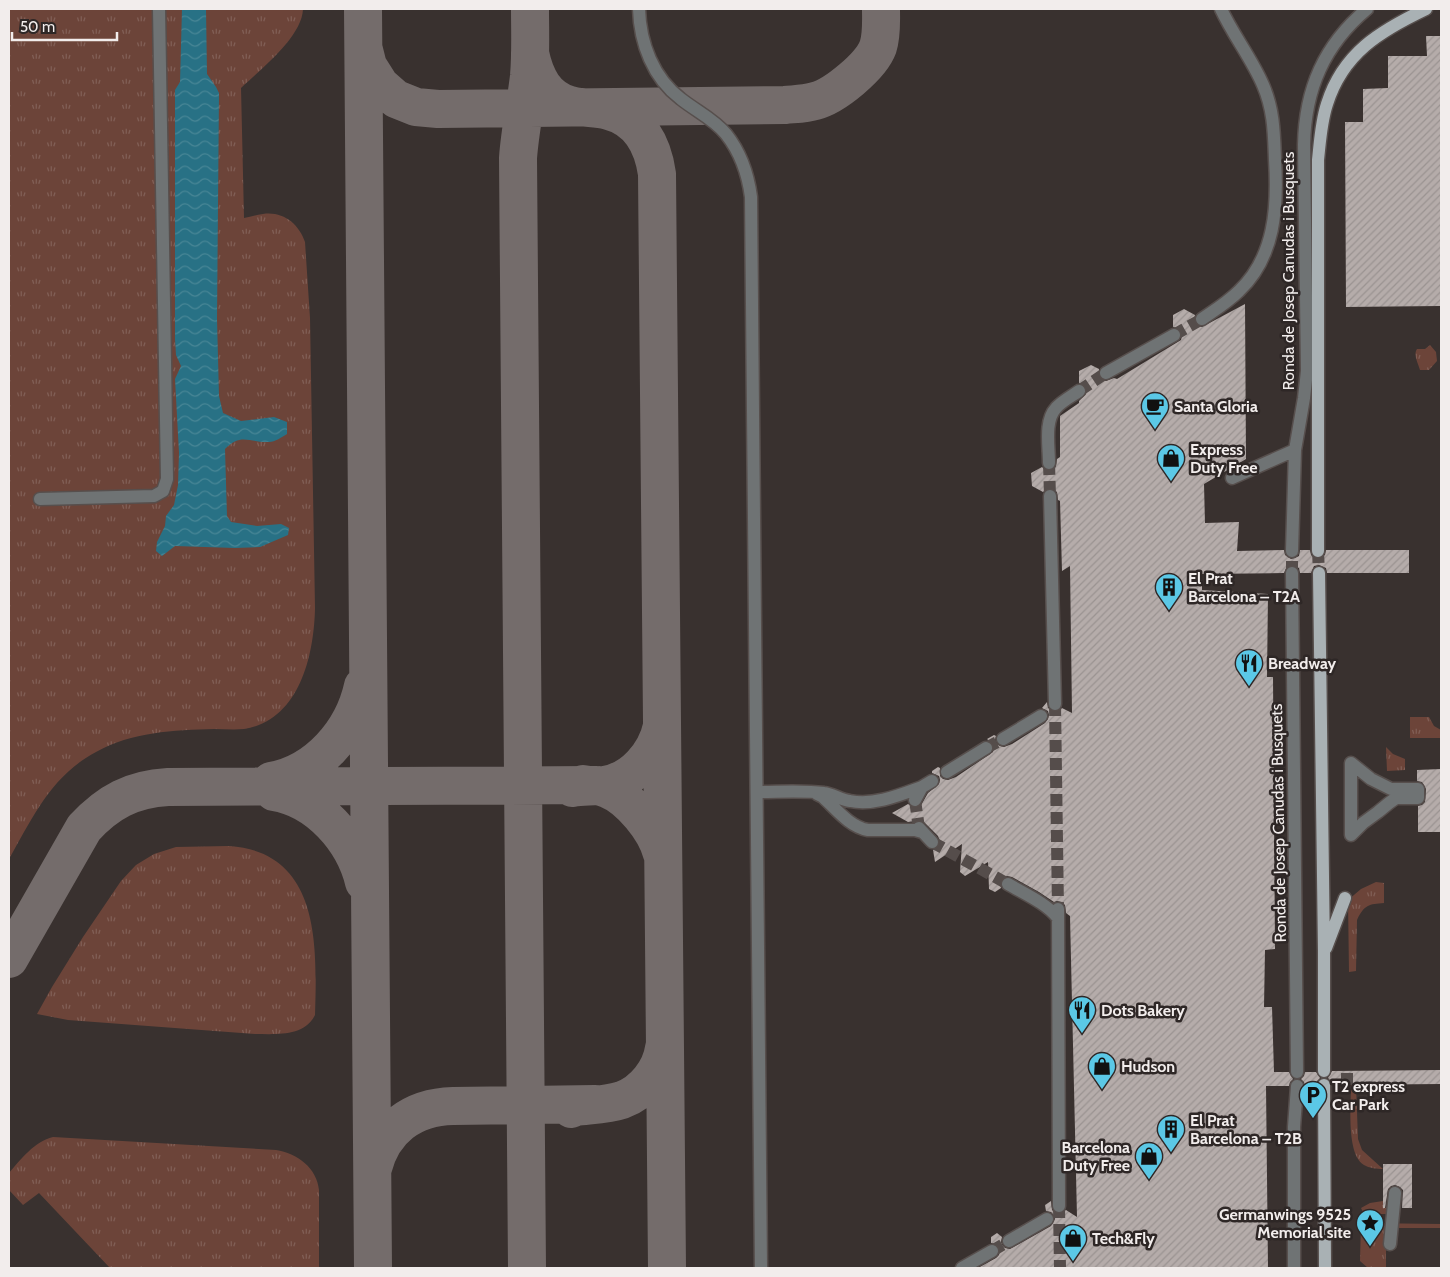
<svg xmlns="http://www.w3.org/2000/svg" width="1450" height="1277" viewBox="0 0 1450 1277" font-family="Cabin,sans-serif">
	<style>
		.grass { fill: url(#grass-tufts) }
		.water { fill: url(#water-waves) }
		.lines { fill: none; stroke-linecap: round; stroke-linejoin: round }
		.taxiway { stroke: #746c6b; stroke-width: 38 }
		.building { fill: url(#building-hatch) }
		.minor-tunnel { stroke: #554d4b; stroke-width: 12; stroke-dasharray: 12 6; stroke-linecap: butt }
		.major-tunnel { stroke: #554d4b; stroke-width: 12; stroke-dasharray: 12 6; stroke-linecap: butt }
		.minor-casing { stroke: #574f4d; stroke-width: 15 }
		.major-casing { stroke: #574f4d; stroke-width: 15 }
		.minor { stroke: #6f7374; stroke-width: 12 }
		.major { stroke: #a9b1b4; stroke-width: 12 }
		.labels { text-anchor: middle; stroke-width: 5; stroke-linejoin: round; paint-order: stroke }
		.street-label { font-size: 16px; fill: #f2edec; stroke: #2e2726 }
		.poi-label { font-size: 16px; font-weight: bold; fill: #f2edec; stroke: #2e2726; text-anchor: start }
	</style>
	<defs>
		<pattern id="grass-tufts" width="24" height="20" patternUnits="userSpaceOnUse" patternTransform="scale(1.25)"><rect width="24" height="20" fill="#6c4439"/><path d="M3 7l-1-3M5 7V3M7 7l1-3M15 17l-1-3M17 17v-4M19 17l1-3" fill="none" stroke="#815f56"/></pattern>
		<pattern id="water-waves" width="16" height="10" patternUnits="userSpaceOnUse" patternTransform="scale(1.25)"><rect width="16" height="10" fill="#287185"/><path d="M0 5q4-4 8 0t8 0" fill="none" stroke="#488696"/></pattern>
		<pattern id="building-hatch" width="6" height="6" patternUnits="userSpaceOnUse" patternTransform="scale(1.25)"><rect width="6" height="6" fill="#b5acaa"/><path d="M-1 1l2-2M0 6l6-6M5 7l2-2" fill="none" stroke="#9a9391"/></pattern>
	</defs>
	<rect width="100%" height="100%" fill="#39312f"/>
	<path class="grass" d="M 9,9 L 303,9 C 302,37 261,69 241,88 L 244,218 C 250,217 256,215 263,214 C 283,211 299,224 305,242 L 310,318 L 315,608 C 314,655 300,720 244,729 C 234,730 224,729 214,729 C 173,730 132,732 96,752 C 51,776 33,817 9,859 Z
		M 1430,345 L 1436,352 L 1437,361 L 1429,370 L 1420,370 C 1418,363 1413,355 1417,349 L 1425,349 Z
		M 1410,717 L 1429,717 L 1434,726 L 1441,730 L 1441,738 L 1410,738 Z
		M 1386,747 L 1393,754 L 1405,759 L 1405,770 L 1387,771 Z
		M 229,846 C 321,852 317,947 315,1015 C 304,1037 276,1034 255,1034 L 68,1020 L 37,1014 L 52,987 L 83,937 L 121,881 L 136,865 L 154,854 L 176,847 Z
		M 1376,882 L 1384,883 L 1384,903 C 1369,904 1364,905 1357,920 L 1356,971 L 1349,972 L 1348,900 L 1361,889 Z
		M 1351,1085 L 1356,1085 L 1358,1139 L 1362,1150 L 1383,1169 C 1377,1169 1369,1168 1364,1165 C 1346,1155 1351,1103 1351,1085 Z
		M 53,1137 L 276,1150 C 297,1153 317,1168 319,1190 L 319,1268 L 110,1268 L 39,1193 L 23,1205 L 9,1190 L 9,1173 C 20,1160 35,1141 53,1137 Z
		M 1383,1201 L 1383,1208 L 1392,1208 L 1392,1214 L 1367,1214 L 1363,1212 L 1361,1208 L 1370,1203 Z
		M 1361,1223 L 1441,1224 L 1441,1228 L 1386,1228 L 1386,1268 L 1368,1268 L 1360,1261 Z"/>
	<path class="water" d="M 182,9 L 206,9 L 207,74 L 216,87 L 219,93 L 217,319 L 219,396 L 223,413 L 241,421 L 274,417 L 287,422 L 287,434 C 282,437 275,442 269,442 C 250,443 241,432 225,449 L 227,516 L 231,522 L 257,526 L 281,524 L 289,528 L 288,535 L 260,547 L 235,548 L 175,546 L 162,556 L 156,551 L 157,542 L 165,526 L 166,516 L 174,505 L 178,485 L 179,453 L 175,379 L 181,366 L 176,355 L 175,339 L 175,90 L 180,82 Z"/>
	<g class="lines">
		<path class="taxiway" d="M 363,9 L 373,1268
			M 364,50 L 368,66 L 380,85 L 396,99 L 416,107 L 438,109 L 785,105 C 795,104 805,104 815,101 C 835,96 871,66 878,47 C 882,35 881,21 881,9
			M 530,53 C 535,77 545,98 570,105 C 583,109 596,107 609,111 C 640,119 653,145 657,174 L 667,1268
			M 271,781 C 317,773 353,732 363,686
			M 583,784 C 591,785 599,786 607,789 C 630,798 656,830 662,854
			M 572,788 C 583,786 594,787 604,785 C 633,781 656,754 662,726
			M 274,792 C 318,799 354,840 364,882
			M 9,959 L 84,828 C 108,802 132,789 168,787 L 596,785
			M 571,1109 L 575,1107 C 590,1105 607,1105 622,1100 C 644,1092 661,1070 664,1048
			M 373,1168 C 383,1129 412,1107 453,1106 L 595,1104
			M 527,1268 L 518,158 C 520,130 526,103 529,76 C 531,53 530,31 530,9"/>
	</g>
	<path class="building" d="M 1426,36 L 1441,36 L 1440,306 L 1346,307 L 1345,122 L 1363,122 L 1363,89 L 1388,88 L 1388,56 L 1427,56 Z
		M 1245,304 L 1246,459 L 1204,484 L 1205,523 L 1239,522 L 1237,551 L 1284,550 L 1285,555 L 1291,559 L 1295,558 L 1299,556 L 1300,550 L 1310,550 L 1311,555 L 1314,558 L 1318,559 L 1325,555 L 1326,550 L 1409,550 L 1409,573 L 1327,573 L 1326,568 L 1319,565 L 1314,566 L 1311,573 L 1300,573 L 1299,568 L 1292,565 L 1287,566 L 1284,573 L 1202,574 L 1202,590 L 1268,594 L 1267,677 L 1273,677 L 1275,949 L 1265,950 L 1264,1007 L 1272,1007 L 1274,1072 L 1289,1072 L 1293,1079 L 1290,1082 L 1289,1086 L 1266,1086 L 1268,1268 L 978,1268 L 996,1258 L 999,1255 L 1000,1251 L 999,1247 L 996,1244 L 991,1243 L 991,1237 L 997,1233 L 1002,1237 L 1001,1242 L 1002,1245 L 1005,1248 L 1010,1249 L 1051,1226 L 1055,1219 L 1054,1215 L 1051,1212 L 1046,1211 L 1045,1205 L 1051,1201 L 1052,1210 L 1055,1213 L 1060,1214 L 1066,1210 L 1077,1217 L 1070,916 L 1066,913 L 1065,905 L 1062,902 L 1057,901 L 1054,902 L 1039,892 L 1012,877 L 1007,876 L 1004,877 L 1000,884 L 1001,888 L 995,892 L 989,889 L 988,862 L 965,876 L 960,872 L 962,844 L 935,862 L 933,850 L 937,848 L 940,845 L 940,841 L 938,836 L 922,820 L 908,822 L 892,813 L 908,804 L 915,808 L 920,807 L 928,793 L 939,784 L 940,780 L 939,776 L 932,773 L 932,771 L 938,767 L 940,768 L 940,776 L 943,779 L 948,780 L 956,777 L 993,752 L 994,748 L 993,744 L 987,739 L 994,735 L 996,736 L 995,740 L 996,744 L 1000,746 L 1004,747 L 1012,744 L 1045,723 L 1048,719 L 1049,715 L 1048,711 L 1042,708 L 1047,702 L 1048,708 L 1052,711 L 1059,711 L 1062,708 L 1072,713 L 1070,566 L 1062,571 L 1060,501 L 1058,500 L 1057,492 L 1053,489 L 1046,489 L 1043,492 L 1032,486 L 1031,473 L 1042,467 L 1045,470 L 1049,471 L 1054,470 L 1056,466 L 1057,459 L 1060,457 L 1060,416 L 1079,403 L 1079,401 L 1086,394 L 1087,390 L 1085,386 L 1079,383 L 1079,371 L 1091,365 L 1099,369 L 1099,377 L 1102,380 L 1106,381 L 1114,378 L 1117,379 L 1181,340 L 1182,336 L 1181,331 L 1178,328 L 1173,327 L 1173,315 L 1184,309 L 1195,315 L 1194,319 L 1195,323 L 1198,326 L 1202,327 Z
		M 1441,769 L 1441,832 L 1418,832 L 1418,806 L 1422,805 L 1425,802 L 1426,789 L 1422,782 L 1417,781 L 1417,770 Z
		M 1441,1070 L 1441,1084 L 1332,1085 L 1331,1081 L 1328,1078 L 1332,1071 Z
		M 1305,1072 L 1316,1072 L 1320,1078 L 1317,1081 L 1316,1085 L 1305,1086 L 1304,1082 L 1301,1079 L 1304,1076 Z
		M 1383,1164 L 1412,1164 L 1412,1208 L 1402,1208 L 1403,1190 L 1400,1187 L 1395,1185 L 1391,1186 L 1388,1189 L 1385,1208 L 1383,1208 Z"/>
	<g class="lines">
		<path class="minor-tunnel" d="M 1174,335 L 1202,319
			M 1079,391 L 1106,373
			M 1049,463 L 1050,496
			M 1292,573 L 1292,551
			M 1055,704 L 1058,909
			M 986,748 L 1003,739
			M 915,800 L 919,828
			M 932,842 L 1008,884
			M 1347,1085 L 1347,1071
			M 1059,1206 L 1060,1268
			M 992,1251 L 1009,1241"/>
		<path class="major-tunnel" d="M 1318,551 L 1319,573"/>
		<g class="minor-casing">
			<path id="minor" d="M 639,9 C 640,43 653,78 681,99 C 696,111 714,119 726,134 C 741,153 748,174 751,197 L 761,1268
				M 1202,319 C 1215,310 1228,302 1239,291 C 1275,257 1278,207 1275,160 C 1274,134 1274,110 1263,85 C 1252,59 1233,35 1221,9
				M 1106,373 L 1174,335
				M 1049,463 C 1049,446 1044,421 1056,408 C 1062,401 1072,396 1079,391
				M 1232,478 L 1295,450
				M 1050,496 L 1055,704
				M 40,499 L 154,496 L 163,491 L 167,479 L 159,9
				M 1292,551 L 1295,450 L 1304,398 L 1307,371 L 1304,145 C 1305,89 1324,45 1367,9
				M 1292,573 L 1297,1072
				M 1003,739 L 1041,716
				M 1351,763 L 1371,779 L 1391,789 L 1418,789 L 1418,798 L 1396,798 L 1389,803 L 1378,812 L 1363,823 L 1351,835 Z
				M 947,772 L 986,748
				M 757,792 C 779,792 803,790 824,793 C 833,794 841,800 850,801 C 874,806 900,795 922,787
				M 817,794 L 823,797 C 836,809 850,827 868,830 L 915,830 L 922,832
				M 915,800 L 922,787 L 932,781
				M 919,828 L 932,842
				M 1008,884 C 1025,894 1046,903 1058,918
				M 1058,909 L 1059,1206
				M 1009,1241 L 1047,1219
				M 1390,1244 L 1395,1193
				M 962,1268 L 992,1251
				M 1294,1268 L 1294,1127 L 1297,1086"/>
		</g>
		<g class="major-casing">
			<path id="major" d="M 1318,551 L 1318,160 C 1320,142 1321,122 1327,104 C 1343,53 1380,31 1426,9
				M 1319,573 L 1324,952 L 1324,1071
				M 1326,948 L 1345,898
				M 1324,1085 L 1325,1268"/>
		</g>
		<use href="#minor" class="minor"/>
		<use href="#major" class="major"/>
	</g>
	<defs>
		<g id="cafe-pin" transform="scale(1.4375)"><path d="M0 17L-7.5 6A9.5 9.5 0 1 1 7.5 6Z" fill="#5bc8e6" stroke="#2e2726"/><path d="M-5.5-4.5H6V0H3Q3 3.5 0 3.5H-2.5Q-5.5 3.5-5.5 0ZM3-3.2v2h1.7v-2ZM-6 4.5H4V6H-6Z" fill="#111"/></g>
		<g id="shop-pin" transform="scale(1.4375)"><path d="M0 17L-7.5 6A9.5 9.5 0 1 1 7.5 6Z" fill="#5bc8e6" stroke="#2e2726"/><path d="M-5-2.5h2.3a2.7 3.5 0 0 1 5.4 0H5L5.5 6h-11ZM-1.5-2.5h3a1.5 2.3 0 0 0-3 0Z" fill="#111"/></g>
		<g id="building-pin" transform="scale(1.4375)"><path d="M0 17L-7.5 6A9.5 9.5 0 1 1 7.5 6Z" fill="#5bc8e6" stroke="#2e2726"/><path d="M-4-6H4V6H1V3H-1V6H-4ZM-2.5-4.3h1.7v1.8h-1.7ZM.8-4.3h1.7v1.8H.8ZM-2.5-1h1.7V.8h-1.7ZM.8-1h1.7V.8H.8Z" fill="#111"/></g>
		<g id="restaurant-pin" transform="scale(1.4375)"><path d="M0 17L-7.5 6A9.5 9.5 0 1 1 7.5 6Z" fill="#5bc8e6" stroke="#2e2726"/><path d="M-5-6h1v4h1v-4h1v4h1v-4h1v5L-1.5 .5V6h-2V.5L-5-1ZM5-6V6H3V1.5H1.5Q1.5-4 5-6Z" fill="#111"/></g>
		<g id="parking-pin" transform="scale(1.4375)"><path d="M0 17L-7.5 6A9.5 9.5 0 1 1 7.5 6Z" fill="#5bc8e6" stroke="#2e2726"/><path d="M-3.5-5.5H1a3.5 3.5 0 0 1 0 7H-1V5.5H-3.5ZM-1-3.4V-.6H.8a1.4 1.4 0 0 0 0-2.8Z" fill="#111"/></g>
		<g id="sight-pin" transform="scale(1.4375)"><path d="M0 17L-7.5 6A9.5 9.5 0 1 1 7.5 6Z" fill="#5bc8e6" stroke="#2e2726"/><path d="M0-6L1.8-2.2L6-1.7L2.9 1.2L3.7 5.4L0 3.3L-3.7 5.4L-2.9 1.2L-6-1.7L-1.8-2.2Z" fill="#111"/></g>
	</defs>
	<g fill-rule="evenodd">
		<use href="#cafe-pin" x="1155" y="406"/>
		<use href="#shop-pin" x="1171" y="458"/>
		<use href="#building-pin" x="1169" y="587"/>
		<use href="#restaurant-pin" x="1249" y="663"/>
		<use href="#restaurant-pin" x="1082" y="1010"/>
		<use href="#shop-pin" x="1102" y="1066"/>
		<use href="#parking-pin" x="1313" y="1095"/>
		<use href="#building-pin" x="1171" y="1129"/>
		<use href="#shop-pin" x="1149" y="1156"/>
		<use href="#sight-pin" x="1370" y="1223"/>
		<use href="#shop-pin" x="1073" y="1238"/>
	</g>
	<g class="labels">
		<g class="street-label">
			<text transform="translate(1288 271) rotate(-90)" y="6">Ronda de Josep Canudas i Busquets</text>
			<text transform="translate(1278 823) rotate(-91)" y="6">Ronda de Josep Canudas i Busquets</text>
		</g>
		<g class="poi-label">
			<text x="1174" y="412">Santa Gloria</text>
			<text x="1190" y="455">Express<tspan x="1190" dy="18">Duty Free</tspan></text>
			<text x="1188" y="584">El Prat<tspan x="1188" dy="18">Barcelona – T2A</tspan></text>
			<text x="1268" y="669">Breadway</text>
			<text x="1101" y="1016">Dots Bakery</text>
			<text x="1121" y="1072">Hudson</text>
			<text x="1332" y="1092">T2 express<tspan x="1332" dy="18">Car Park</tspan></text>
			<text x="1190" y="1126">El Prat<tspan x="1190" dy="18">Barcelona – T2B</tspan></text>
			<text x="1130" y="1153" text-anchor="end">Barcelona<tspan x="1130" dy="18">Duty Free</tspan></text>
			<text x="1351" y="1220" text-anchor="end">Germanwings 9525<tspan x="1351" dy="18">Memorial site</tspan></text>
			<text x="1092" y="1244">Tech&amp;Fly</text>
		</g>
	</g>
	<rect width="1450" height="1277" fill="none" stroke="#f2edec" stroke-width="20"/>
	<path d="M12 32v8h105v-8" fill="none" stroke="#f2edec" stroke-width="2.5"/>
	<text x="20" y="32" font-size="15" fill="#f2edec" stroke="#2e2726" stroke-width="4" paint-order="stroke">50 m</text>
</svg>
